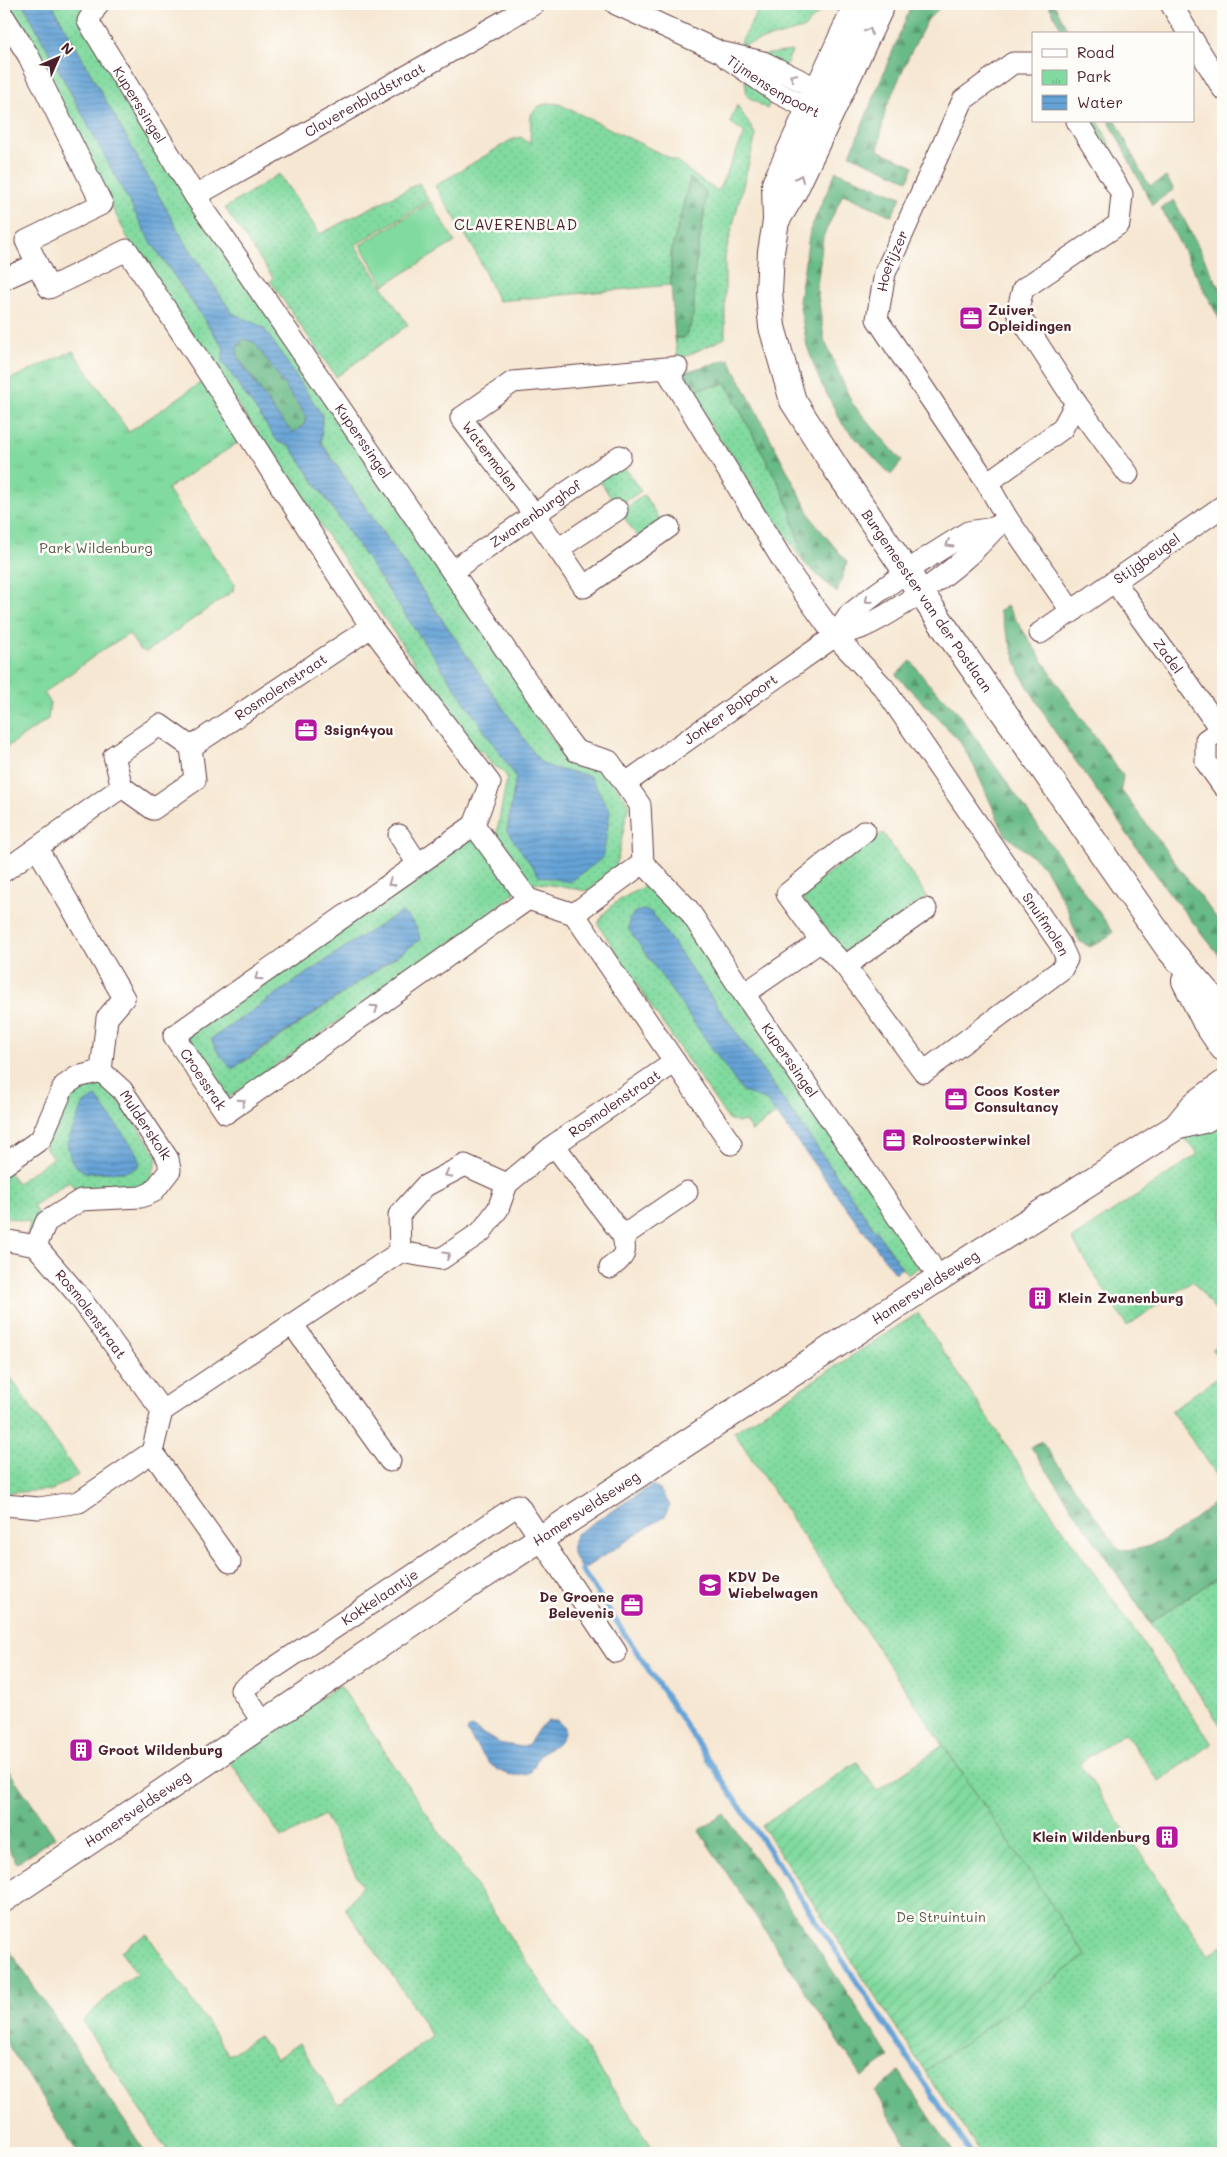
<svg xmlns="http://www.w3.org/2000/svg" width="1227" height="2157" viewBox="0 0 1227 2157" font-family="Mali,sans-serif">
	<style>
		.grass { fill: url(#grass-dots); stroke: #667c65; fill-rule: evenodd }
		.forest { fill: url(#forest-firs); stroke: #596c58 }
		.park { fill: url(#park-tufts); stroke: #667c65 }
		.garden { fill: url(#garden-furrows); stroke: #667c65 }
		.pitch { fill: #81da9f; stroke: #667c65 }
		.water { fill: url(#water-rules); stroke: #586181; fill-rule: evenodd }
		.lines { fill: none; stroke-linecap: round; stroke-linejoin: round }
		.stream { stroke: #65a3d7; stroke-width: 5.5 }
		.minor-casing { stroke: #643d44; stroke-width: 23 }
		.tertiary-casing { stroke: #643d44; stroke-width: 28 }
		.minor { stroke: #fff; stroke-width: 21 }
		.tertiary { stroke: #fff; stroke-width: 26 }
		.oneway { stroke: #ae9aa0 }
		.labels { text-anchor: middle; stroke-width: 5; stroke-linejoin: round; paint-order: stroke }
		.street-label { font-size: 14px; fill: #4a1f2b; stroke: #fdfcf7 }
		.poi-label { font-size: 14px; font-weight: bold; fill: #4a1f2b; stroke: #fdfcf7; text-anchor: start }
		.park-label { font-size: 14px; fill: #5a574e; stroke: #fdfcf7 }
		.neighbourhood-label { font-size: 15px; letter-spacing: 1px; fill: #4a1f2b; stroke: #fdfcf7 }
	</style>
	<defs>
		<pattern id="grass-dots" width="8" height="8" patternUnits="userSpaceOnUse" patternTransform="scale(1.25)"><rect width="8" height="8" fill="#81da9f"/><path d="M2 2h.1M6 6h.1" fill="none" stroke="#71bb89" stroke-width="1.8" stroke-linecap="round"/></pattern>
		<pattern id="forest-firs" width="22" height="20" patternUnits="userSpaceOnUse" patternTransform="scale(1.25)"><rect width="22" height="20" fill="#68ba86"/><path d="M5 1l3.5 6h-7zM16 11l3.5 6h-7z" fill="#58976e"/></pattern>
		<pattern id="park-tufts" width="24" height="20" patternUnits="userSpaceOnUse" patternTransform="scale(1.25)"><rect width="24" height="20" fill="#81da9f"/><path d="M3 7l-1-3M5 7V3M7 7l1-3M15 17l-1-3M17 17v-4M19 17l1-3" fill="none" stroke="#71bb89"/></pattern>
		<pattern id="garden-furrows" width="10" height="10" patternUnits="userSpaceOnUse" patternTransform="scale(1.25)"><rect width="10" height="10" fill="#81da9f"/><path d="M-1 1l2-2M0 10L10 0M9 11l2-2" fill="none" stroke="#71bb89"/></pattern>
		<pattern id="water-rules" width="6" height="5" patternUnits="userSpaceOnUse" patternTransform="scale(1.25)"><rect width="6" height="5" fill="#65a3d7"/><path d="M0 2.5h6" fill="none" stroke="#5584af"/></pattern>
	</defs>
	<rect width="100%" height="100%" fill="#fdfcf7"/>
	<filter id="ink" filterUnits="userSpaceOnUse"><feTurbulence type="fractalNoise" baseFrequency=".02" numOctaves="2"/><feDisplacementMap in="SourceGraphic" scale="10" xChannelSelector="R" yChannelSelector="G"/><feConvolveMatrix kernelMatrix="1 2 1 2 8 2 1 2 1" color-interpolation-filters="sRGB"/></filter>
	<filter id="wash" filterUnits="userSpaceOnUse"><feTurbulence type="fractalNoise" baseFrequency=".0096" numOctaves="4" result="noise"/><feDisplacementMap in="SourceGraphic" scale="20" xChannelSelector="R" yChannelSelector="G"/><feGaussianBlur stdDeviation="1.12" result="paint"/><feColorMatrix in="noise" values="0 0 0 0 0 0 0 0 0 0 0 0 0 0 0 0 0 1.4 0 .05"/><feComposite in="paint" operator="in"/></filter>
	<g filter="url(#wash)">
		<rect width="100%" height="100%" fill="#f6e7d2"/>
		<path class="grass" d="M 4,4 L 21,4 L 25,7 L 149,239 L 224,349 L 222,361 L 278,442 L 290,446 L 516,777 L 507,831 L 590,776 L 555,769 L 540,762 L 321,442 L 322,415 L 263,327 L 232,313 L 180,234 L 52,4 L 86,4 L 81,19 L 540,711 L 538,718 L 566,758 L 598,763 L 629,803 L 615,872 L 588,891 L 525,881 L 496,837 L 507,777 L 502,770 L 492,765 L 482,751 L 475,751 L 140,262 L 12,11 L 4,7 Z
			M 761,4 L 827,4 L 803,29 L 739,46 Z
			M 792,51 L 785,68 L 762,55 Z
			M 745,80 L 772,97 L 767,109 L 747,96 Z
			M 550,103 L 559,104 L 678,162 L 700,180 L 718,191 L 745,133 L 730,122 L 737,105 L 756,135 L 725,256 L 725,338 L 678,360 L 675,338 L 684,338 L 692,324 L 695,268 L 705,210 L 690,178 L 671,253 L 671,285 L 498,301 L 474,249 L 435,186 L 511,140 L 521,137 L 530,144 L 531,114 L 539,106 Z
			M 1089,121 L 1098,121 L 1117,159 Z
			M 279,174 L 320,234 L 419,183 L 429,201 L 355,245 L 408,325 L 336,377 L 270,281 L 273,278 L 225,208 Z
			M 726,384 L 782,490 L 790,509 L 804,563 L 687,391 Z
			M 621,462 L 641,491 L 617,507 L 598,478 Z
			M 644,495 L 663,524 L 640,540 L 620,512 Z
			M 476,833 L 516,892 L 459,937 L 227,1099 L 185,1031 ZM 420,940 L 244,1062 L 211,1039 L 351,943 Z
			M 883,833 L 927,896 L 843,958 L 799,894 Z
			M 654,881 L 662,886 L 924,1264 L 907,1275 L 652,913 L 742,1091 L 767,1101 L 776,1114 L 752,1131 L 745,1121 L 738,1123 L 728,1119 L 654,1011 L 598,924 C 606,903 635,892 654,881 Z
			M 80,1083 L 107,1084 L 157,1154 L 156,1164 L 148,1186 L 141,1189 L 77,1192 L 69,1181 L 33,1206 L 41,1218 L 34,1235 L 27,1236 L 30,1222 L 4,1217 L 4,1172 L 9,1172 L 17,1183 L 53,1158 L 45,1147 L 70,1091 Z
			M 1223,1115 L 1223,1321 L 1193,1281 L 1127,1326 L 1072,1239 L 1198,1154 L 1183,1136 Z
			M 918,1313 L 1043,1501 L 1135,1631 L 1212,1744 L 1159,1781 L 1125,1733 L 1079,1763 L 1209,1955 L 1223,1945 L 1223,2153 L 981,2153 L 925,2071 L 1086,1956 L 882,1655 L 734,1432 Z
			M 1223,1341 L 1223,1367 L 1212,1349 Z
			M 1223,1373 L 1223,1483 L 1171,1411 Z
			M 8,1374 L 78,1475 L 52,1490 L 4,1493 L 4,1399 Z
			M 1223,1574 L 1223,1729 L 1150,1623 Z
			M 340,1685 L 656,2153 L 169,2153 L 82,2021 L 123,1983 L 137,1974 L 121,1951 L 147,1934 L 229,2055 L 259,2036 L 276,2059 L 299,2043 L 338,2104 L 432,2037 L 410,2001 L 345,1908 L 362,1886 L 324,1815 L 287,1836 L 281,1837 L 229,1760 Z"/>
		<path class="forest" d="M 912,4 L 944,4 L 928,19 L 908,58 L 885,111 L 878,150 L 914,166 L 908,180 L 850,155 Z
			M 1048,4 L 1054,4 L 1070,34 L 1064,34 Z
			M 1109,121 L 1116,121 L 1140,170 L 1150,186 L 1166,177 L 1174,189 L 1152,205 Z
			M 836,171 L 901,197 L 892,216 L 843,194 L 823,237 L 817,288 L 824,339 L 852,403 L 902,461 L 891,475 L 843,425 L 819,379 L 807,346 L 799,301 L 810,230 Z
			M 690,178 L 706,191 C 705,217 698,242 695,268 C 693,295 699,313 684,338 L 675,338 L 671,285 L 671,253 Z
			M 1174,200 L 1223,295 L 1223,326 L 1161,208 Z
			M 244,339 L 255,342 L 306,416 L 304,425 L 292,433 L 276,414 L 238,357 L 237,346 Z
			M 729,359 L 814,522 L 847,562 L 837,593 L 804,563 L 790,509 L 782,490 L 726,384 L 687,391 L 675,375 Z
			M 1007,606 L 1067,698 L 1123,776 L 1121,790 L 1223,927 L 1223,960 L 1167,890 L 1055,732 L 1021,675 L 999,611 Z
			M 911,661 L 927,682 L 955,709 L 1113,932 L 1107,938 L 1090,947 L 1079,941 L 1067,908 L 1048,873 L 1037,860 L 1005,835 L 975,768 L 959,740 L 896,675 Z
			M 1041,1441 L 1119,1549 C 1156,1556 1196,1517 1223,1496 L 1223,1574 L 1150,1623 L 1031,1447 Z
			M 4,1764 L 55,1837 L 17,1863 L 4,1842 Z
			M 724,1814 L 808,1934 L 890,2057 L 862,2077 L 699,1831 Z
			M 8,1948 L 146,2153 L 78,2153 L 4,2039 L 4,1951 Z
			M 899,2071 L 954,2153 L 912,2153 L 875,2092 Z"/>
		<path class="park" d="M 73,351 L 129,432 L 203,381 L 242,440 L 167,489 L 234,584 L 233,591 L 146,652 L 139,649 L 129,634 L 101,651 L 44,693 L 50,702 L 48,719 L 4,749 L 4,382 Z"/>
		<path class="garden" d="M 943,1745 L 1086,1956 L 925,2071 L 762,1826 L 857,1762 L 877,1791 Z"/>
		<path class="pitch" d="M 431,202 L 455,242 L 384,285 L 360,245 Z"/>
		<path class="water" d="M 21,4 L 52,4 L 180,234 L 232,313 L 263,327 L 322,415 L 321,443 L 540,762 L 555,769 L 590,776 L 610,811 L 603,858 L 570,882 L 539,876 L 507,831 L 516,777 L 290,446 L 278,442 L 222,361 L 224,348 L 149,239 L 25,7 ZM 244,339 L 255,343 L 306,416 L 304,425 L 293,433 L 276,414 L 238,358 L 237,346 Z
			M 644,910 L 652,913 L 902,1268 L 895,1273 L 767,1101 L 742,1091 L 629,930 L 629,920 L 635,912 Z
			M 401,912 C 411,918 419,928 420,940 L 232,1069 L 218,1053 L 211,1039 L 351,943 Z
			M 96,1097 L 138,1154 L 140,1165 L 135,1169 L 123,1172 L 87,1173 L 77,1167 L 71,1160 L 67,1143 L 84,1103 Z
			M 652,1485 L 660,1490 L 670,1505 L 665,1516 L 582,1570 C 572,1555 570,1551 576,1534 Z
			M 548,1721 L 558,1721 L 564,1727 C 565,1745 552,1744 542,1753 C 537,1758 534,1768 529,1774 C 496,1782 482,1756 467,1731 L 471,1727 L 499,1743 L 522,1747 L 528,1745 L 539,1728 Z"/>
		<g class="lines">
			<path class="stream" d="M 582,1570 L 971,2153"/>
		</g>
	</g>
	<g filter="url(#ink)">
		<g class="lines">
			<g class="minor-casing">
				<g id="minor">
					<path id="s1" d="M 98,4 L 88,21 L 195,196 L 564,735 L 576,751 L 609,761 L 640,805 L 643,863 L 688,909 L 744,994 L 930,1264"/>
					<path d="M 616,4 L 720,52 L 763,62 L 832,96"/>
					<path d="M 1171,4 L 1189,34"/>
					<path d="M 4,17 L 28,55 L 102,204 L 26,241 L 49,288 L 127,250 L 218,388 L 371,627 L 490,783 L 474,825 L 528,899 L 574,914 L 731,1144"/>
					<path d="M 1193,40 L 1223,89"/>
					<path id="s2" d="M 726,57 L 778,93 L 824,116"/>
					<path d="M 1077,121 L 1122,194 L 1119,224 L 1023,289 L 1017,312 L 1076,403 L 1128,474"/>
					<path id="s3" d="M 195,196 L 534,4"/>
					<path d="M 4,279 L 37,264"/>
					<path id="s4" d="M 666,369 L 794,579 L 835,636 L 884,688 L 1060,944 L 1067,959 L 1062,969 L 924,1072 L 845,966"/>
					<path d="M 987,483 L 1062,429 L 1076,403"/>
					<path id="s5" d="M 1007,518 L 987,483 L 877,319 L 885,273 L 963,100 L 1013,63 L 1033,63"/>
					<path d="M 669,527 L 584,587 L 534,514 L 461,418 L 513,382 L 677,367"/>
					<path d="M 558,549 L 617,510"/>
					<path id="s6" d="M 452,571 L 620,456"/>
					<path id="s7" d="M 1115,582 L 1221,730"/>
					<path id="s8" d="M 1040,633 L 1223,506"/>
					<path d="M 835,636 L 850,614 L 877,593 L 922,561 L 968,532 L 994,528"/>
					<path d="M 1223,728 L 1206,740 L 1206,762 L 1223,786"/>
					<path id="s9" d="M 626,783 L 835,636 C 844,633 853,631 861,628 C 895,613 951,573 977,547 C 988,537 995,526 1007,518 L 1072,612"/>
					<path d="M 122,787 L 114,756 L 160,725 L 191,747"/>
					<path id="s10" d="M 474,825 L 174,1036 L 226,1113 L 528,899"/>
					<path d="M 399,835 L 418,864"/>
					<path d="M 37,848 L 124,998 L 107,1018 L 101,1071"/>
					<path id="s11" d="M 4,871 L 122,787 L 153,809 L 195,780 L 191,747 L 371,627"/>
					<path d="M 574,914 L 643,863"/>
					<path d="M 821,941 L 845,966 L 926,909"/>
					<path d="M 744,994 L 821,941 L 787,894 L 865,831"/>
					<path d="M 554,1145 L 623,1236 C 627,1255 624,1256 610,1268"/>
					<path id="s12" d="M 4,1165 L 41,1139 L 64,1086 L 77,1077 L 101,1071 L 122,1090 L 168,1159 L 170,1170 L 153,1192 L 141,1197 L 81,1200 L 46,1222 L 36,1246"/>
					<path d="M 623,1236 L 687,1192"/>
					<path id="s13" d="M 4,1240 L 36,1246 L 78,1295 L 162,1411 L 400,1252 L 441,1259 L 481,1232 L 498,1209 L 507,1184 L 554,1145 L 675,1062"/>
					<path d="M 400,1252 L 399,1215 L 425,1186 L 465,1165 L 507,1184"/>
					<path d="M 292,1324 L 390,1461"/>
					<path d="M 152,1452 L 230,1562"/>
					<path d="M 4,1505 L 39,1508 L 79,1502 L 152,1452 L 162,1411"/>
					<path id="s14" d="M 264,1724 L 241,1690 L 518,1505 L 616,1652"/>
				</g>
			</g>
			<g class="tertiary-casing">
				<g id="tertiary">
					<path id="s15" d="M 857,4 L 775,184 L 776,221 L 771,252 L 769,292 L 772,327 L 793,401 L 837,470 L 945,628 L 1169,949 L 1223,1011"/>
					<path d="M 776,221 L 794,191 L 882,4"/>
					<path d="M 1185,981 L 1206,1023 L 1223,1048"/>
					<path d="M 1176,1127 L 1204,1120 L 1223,1109"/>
					<path id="s16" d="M 4,1899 L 442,1603 L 914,1294 L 1176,1127 L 1194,1105 L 1223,1084"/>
				</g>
			</g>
			<use href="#minor" class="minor"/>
			<use href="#tertiary" class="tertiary"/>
		</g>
		<defs><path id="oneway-chevron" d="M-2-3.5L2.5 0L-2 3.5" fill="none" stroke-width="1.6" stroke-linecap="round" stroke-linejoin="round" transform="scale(1.25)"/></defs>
		<g class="oneway">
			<use href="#oneway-chevron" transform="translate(869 31) rotate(-65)"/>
			<use href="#oneway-chevron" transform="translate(793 77) rotate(-154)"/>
			<use href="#oneway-chevron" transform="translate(800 178) rotate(-66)"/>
			<use href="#oneway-chevron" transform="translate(949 544) rotate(149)"/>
			<use href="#oneway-chevron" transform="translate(868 600) rotate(141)"/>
			<use href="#oneway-chevron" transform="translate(391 883) rotate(145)"/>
			<use href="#oneway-chevron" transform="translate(258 977) rotate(145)"/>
			<use href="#oneway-chevron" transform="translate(375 1008) rotate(-35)"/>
			<use href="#oneway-chevron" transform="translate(242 1102) rotate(-35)"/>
			<use href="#oneway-chevron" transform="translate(448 1174) rotate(152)"/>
			<use href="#oneway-chevron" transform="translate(447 1255) rotate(-30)"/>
		</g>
	</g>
	<defs>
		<g id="office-square" transform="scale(1.25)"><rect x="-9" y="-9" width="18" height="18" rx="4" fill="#b5179e" stroke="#fdfcf7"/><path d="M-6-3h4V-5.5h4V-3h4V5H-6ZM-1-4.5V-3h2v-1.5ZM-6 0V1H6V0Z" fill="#fff"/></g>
		<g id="building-square" transform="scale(1.25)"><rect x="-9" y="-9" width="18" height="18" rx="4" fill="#b5179e" stroke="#fdfcf7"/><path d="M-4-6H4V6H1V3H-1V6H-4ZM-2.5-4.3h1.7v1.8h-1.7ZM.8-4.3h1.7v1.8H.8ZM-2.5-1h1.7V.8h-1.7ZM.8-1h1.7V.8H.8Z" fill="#fff"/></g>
		<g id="school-square" transform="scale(1.25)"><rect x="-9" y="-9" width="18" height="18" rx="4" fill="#b5179e" stroke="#fdfcf7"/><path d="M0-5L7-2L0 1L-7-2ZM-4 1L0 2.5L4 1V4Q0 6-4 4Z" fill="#fff"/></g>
	</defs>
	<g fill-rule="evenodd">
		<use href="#office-square" x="971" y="318"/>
		<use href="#office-square" x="306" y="730"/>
		<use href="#office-square" x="956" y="1099"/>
		<use href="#office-square" x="894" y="1140"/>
		<use href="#building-square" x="1040" y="1298"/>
		<use href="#school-square" x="710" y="1585"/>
		<use href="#office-square" x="632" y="1605"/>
		<use href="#building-square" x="81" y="1750"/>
		<use href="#building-square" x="1167" y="1837"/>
	</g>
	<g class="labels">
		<g class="street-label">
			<text dy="5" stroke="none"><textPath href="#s2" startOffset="56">Tijmensenpoort</textPath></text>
			<text dy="5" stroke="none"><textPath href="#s3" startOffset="195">Claverenbladstraat</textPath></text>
			<text dy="5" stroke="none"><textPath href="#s1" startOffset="118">Kuperssingel</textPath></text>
			<text dy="5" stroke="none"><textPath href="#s5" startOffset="298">Hoefijzer</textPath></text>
			<text dy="5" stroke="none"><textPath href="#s1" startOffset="522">Kuperssingel</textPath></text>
			<text transform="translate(490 456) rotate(53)" y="5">Watermolen</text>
			<text dy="5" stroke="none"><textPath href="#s6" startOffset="101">Zwanenburghof</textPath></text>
			<text dy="5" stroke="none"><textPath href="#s8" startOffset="130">Stijgbeugel</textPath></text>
			<text dy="5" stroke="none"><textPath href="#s15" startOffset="659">Burgemeester van der Postlaan</textPath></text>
			<text dy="5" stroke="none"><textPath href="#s7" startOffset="91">Zadel</textPath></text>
			<text dy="5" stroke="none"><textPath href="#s11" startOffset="375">Rosmolenstraat</textPath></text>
			<text dy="5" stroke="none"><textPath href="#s9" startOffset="128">Jonker Bolpoort</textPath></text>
			<text dy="5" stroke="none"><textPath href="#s4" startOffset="674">Snuifmolen</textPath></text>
			<text dy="5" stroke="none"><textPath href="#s1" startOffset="1291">Kuperssingel</textPath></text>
			<text dy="5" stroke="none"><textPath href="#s10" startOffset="419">Croessrak</textPath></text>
			<text dy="5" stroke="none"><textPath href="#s13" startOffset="806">Rosmolenstraat</textPath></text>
			<text dy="5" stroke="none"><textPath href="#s12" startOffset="214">Mulderskolk</textPath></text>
			<text dy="5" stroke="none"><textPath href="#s16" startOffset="1106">Hamersveldseweg</textPath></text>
			<text dy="5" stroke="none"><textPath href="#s13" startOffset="120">Rosmolenstraat</textPath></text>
			<text dy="5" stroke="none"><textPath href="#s16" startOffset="701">Hamersveldseweg</textPath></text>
			<text dy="5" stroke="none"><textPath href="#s14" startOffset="208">Kokkelaantje</textPath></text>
			<text dy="5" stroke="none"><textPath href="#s16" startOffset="161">Hamersveldseweg</textPath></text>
		</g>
		<g class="poi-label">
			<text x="988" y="315">Zuiver<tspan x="988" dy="16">Opleidingen</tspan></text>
			<text x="324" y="735">3sign4you</text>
			<text x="974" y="1096">Coos Koster<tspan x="974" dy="16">Consultancy</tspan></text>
			<text x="912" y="1145">Rolroosterwinkel</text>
			<text x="1058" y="1303">Klein Zwanenburg</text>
			<text x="728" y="1582">KDV De<tspan x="728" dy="16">Wiebelwagen</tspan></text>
			<text x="614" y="1602" text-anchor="end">De Groene<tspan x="614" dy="16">Belevenis</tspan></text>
			<text x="98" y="1755">Groot Wildenburg</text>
			<text x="1150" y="1842" text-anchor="end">Klein Wildenburg</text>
		</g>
		<g class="park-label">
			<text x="96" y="553">Park Wildenburg</text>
			<text x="941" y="1922">De Struintuin</text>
		</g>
		<g class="neighbourhood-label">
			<text x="516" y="230">CLAVERENBLAD</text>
		</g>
	</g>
	<rect width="1227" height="2157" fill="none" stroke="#fdfcf7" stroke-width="20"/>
	<rect x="1032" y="32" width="162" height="90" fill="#fdfcf7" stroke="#b5a4a5"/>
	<rect x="1042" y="49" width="25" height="8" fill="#ffffff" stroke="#b5a4a5"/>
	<text x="1077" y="58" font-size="15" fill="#4a1f2b">Road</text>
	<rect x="1042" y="70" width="25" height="15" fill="url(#park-tufts)" stroke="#b5a4a5"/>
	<text x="1077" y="82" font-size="15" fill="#4a1f2b">Park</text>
	<rect x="1042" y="95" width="25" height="15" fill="url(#water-rules)" stroke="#b5a4a5"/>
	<text x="1077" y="108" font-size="15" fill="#4a1f2b">Water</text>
	<g transform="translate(58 58) rotate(45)" stroke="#fdfcf7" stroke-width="4" paint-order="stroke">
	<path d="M0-4L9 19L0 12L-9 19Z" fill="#4a1f2b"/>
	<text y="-8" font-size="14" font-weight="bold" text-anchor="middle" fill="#4a1f2b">N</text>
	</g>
</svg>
